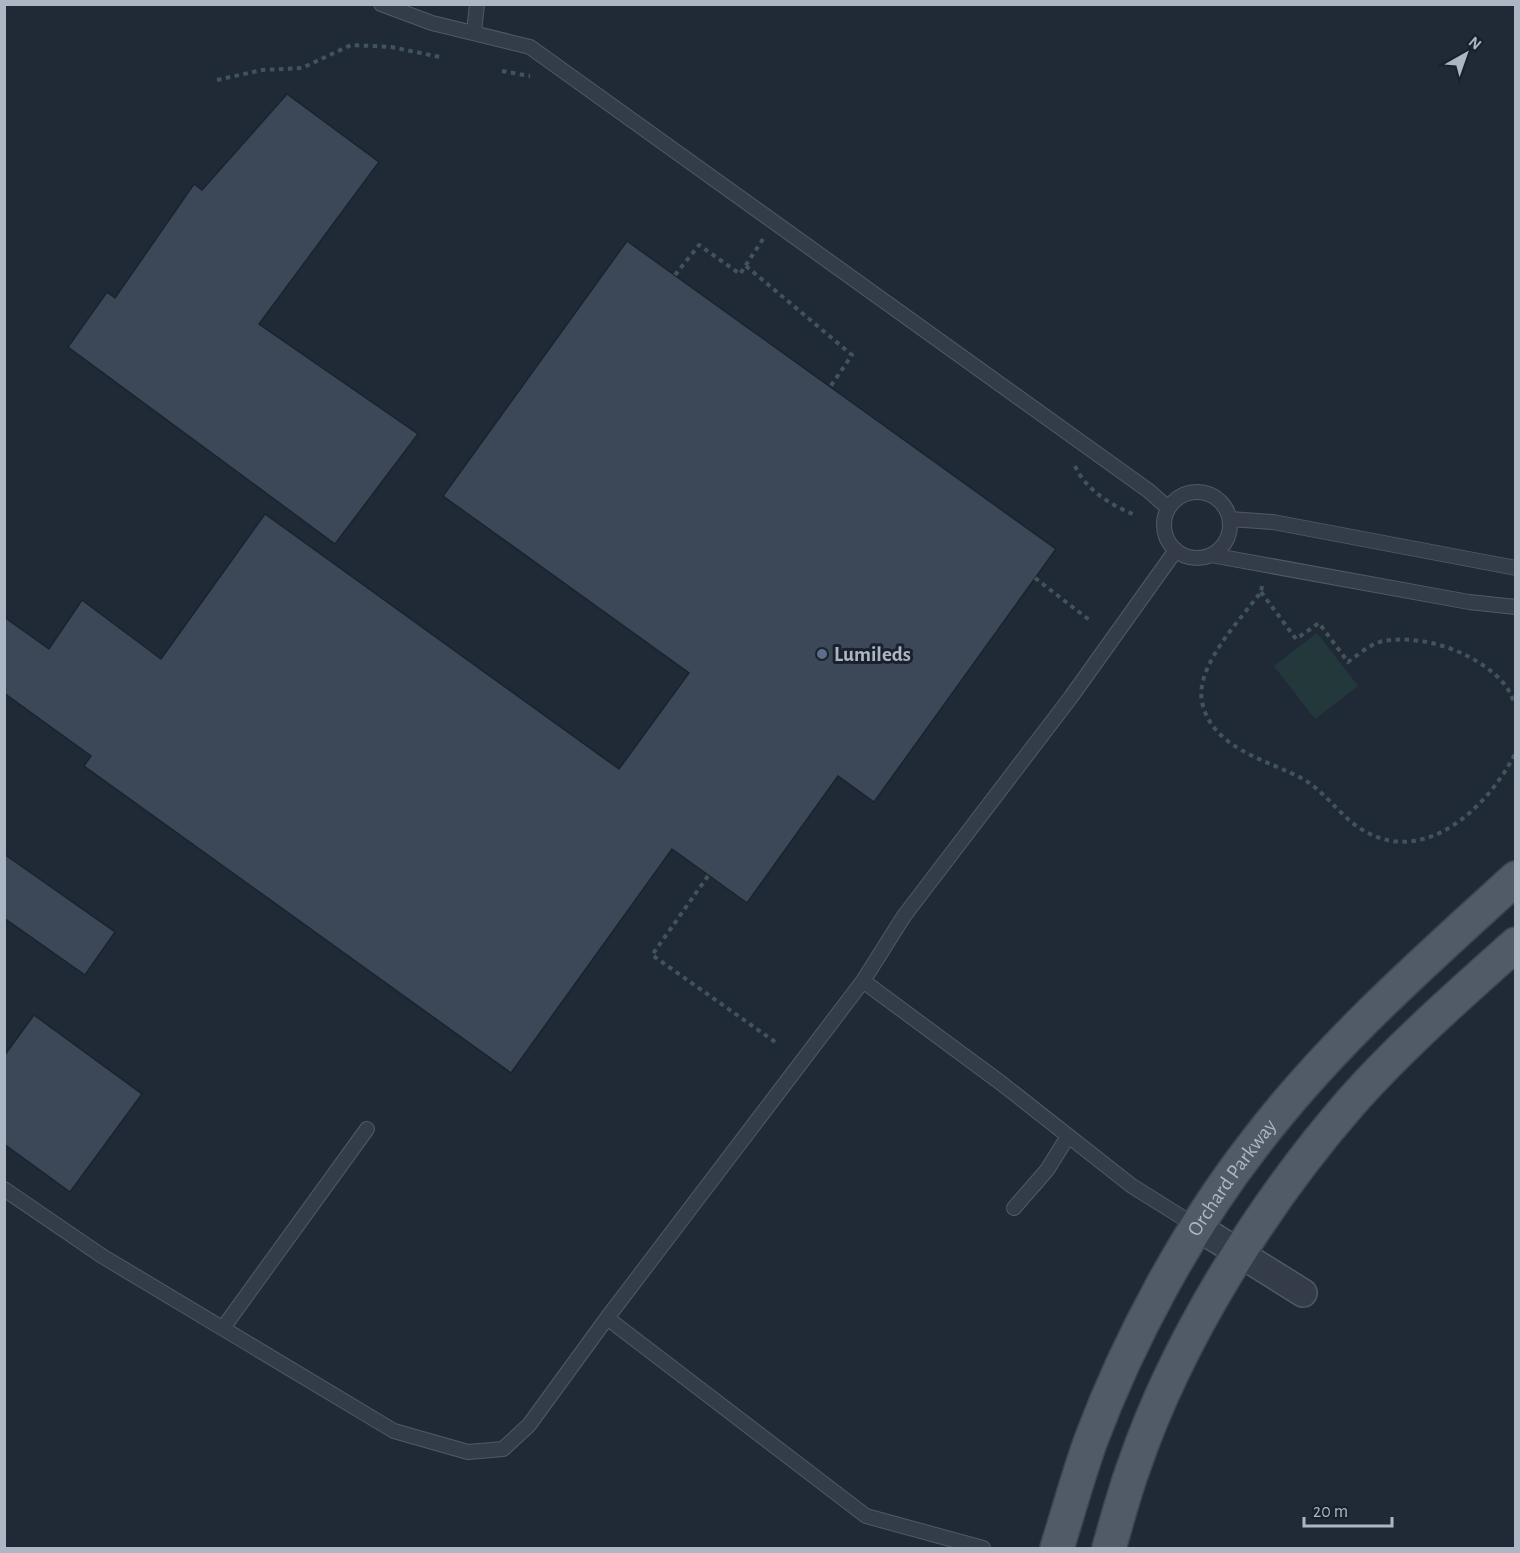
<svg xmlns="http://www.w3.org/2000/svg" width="1520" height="1553" viewBox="0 0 1520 1553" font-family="'Alegreya Sans',sans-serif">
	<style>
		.green { fill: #23383a }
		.building { fill: #3c4858; stroke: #1b232e; stroke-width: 1.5 }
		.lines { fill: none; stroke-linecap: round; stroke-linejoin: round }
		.service-casing { stroke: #515966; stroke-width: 16 }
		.minor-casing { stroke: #515966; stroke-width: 30 }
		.primary-casing { stroke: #3d4551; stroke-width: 36 }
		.path { stroke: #415558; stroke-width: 4; stroke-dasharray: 4.5 4.5; stroke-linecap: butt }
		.service { stroke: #333c48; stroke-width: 14 }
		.minor { stroke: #333c48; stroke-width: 27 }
		.primary { stroke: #515b68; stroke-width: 33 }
		.service-dot { fill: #5c6f8a; stroke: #19212c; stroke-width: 2 }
		.labels { text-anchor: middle; stroke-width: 6; stroke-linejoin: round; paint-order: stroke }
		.poi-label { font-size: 21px; font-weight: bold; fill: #adb6c5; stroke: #19212c; text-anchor: start }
		.street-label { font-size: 21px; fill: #adb6c5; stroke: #19212c }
	</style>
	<rect width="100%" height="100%" fill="#202a37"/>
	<path class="green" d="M 1317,633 L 1358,686 L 1315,719 L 1274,666 Z"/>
	<path class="building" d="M 287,94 L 379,162 L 259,324 L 418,434 L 335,544 L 68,347 L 107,292 L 115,298 L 194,184 L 202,190 Z
		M 627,241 L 1056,549 L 874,802 L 838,776 L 747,903 L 672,849 L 511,1073 L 84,766 L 91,756 L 4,693 L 4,617 L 49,649 L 82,600 L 161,659 L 265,514 L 619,769 L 689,673 L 443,496 Z
		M 4,854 L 115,932 L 85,975 L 4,918 Z
		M 34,1015 L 142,1094 L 70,1192 L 4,1144 L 4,1056 Z"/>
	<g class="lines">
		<g class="service-casing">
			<path id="service" d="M 381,4 L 432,23 L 530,47 L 1149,491 L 1168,508
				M 474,32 L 477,4
				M1164 525a33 33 0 1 1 66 0a33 33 0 1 1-66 0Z
				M 1230,519 L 1273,522 L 1516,568
				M 1211,555 L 1469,602 L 1516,607
				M 863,981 L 1001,1083 L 1132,1186 L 1196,1226
				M 4,1189 L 102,1256 L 394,1431 L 468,1452 L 503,1449 L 529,1425 L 607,1318 L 863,981 L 904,916 L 1071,697 L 1176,550
				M 1014,1208 L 1047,1170 L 1067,1138
				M 607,1318 L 866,1516 L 983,1548
				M 223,1328 L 367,1129"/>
		</g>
		<g class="minor-casing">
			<path id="minor" d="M 1196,1226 L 1303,1293"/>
		</g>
		<g class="primary-casing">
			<g id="primary">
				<path id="s1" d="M 1057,1548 C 1068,1513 1078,1476 1091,1440 C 1128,1341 1187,1231 1252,1147 C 1328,1046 1423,963 1516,878"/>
				<path d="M 1109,1548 C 1117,1521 1124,1493 1134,1466 C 1178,1338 1263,1203 1352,1101 C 1402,1045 1460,994 1516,944"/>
			</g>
		</g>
		<path class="path" d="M 502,71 L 530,76
			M 217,80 L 262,70 L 302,68 L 351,45 L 391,47 L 440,57
			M 746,266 L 852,355 L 830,387
			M 675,275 L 699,245 L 740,274 L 763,239
			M 1075,466 C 1085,489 1112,506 1135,515
			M 1035,578 L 1092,622
			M 1262,586 L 1261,592 C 1240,620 1195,666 1202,702 C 1212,749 1268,760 1303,779 C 1324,791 1338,813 1358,827 C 1422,871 1488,808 1516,752
			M 1261,592 L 1296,639 L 1319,623 L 1348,662 C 1359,654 1371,643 1384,641 C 1424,634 1479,653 1505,685 C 1510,691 1512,699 1516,705
			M 708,876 L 652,955 L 778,1044"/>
		<use href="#service" class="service"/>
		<use href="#minor" class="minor"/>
		<use href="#primary" class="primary"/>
	</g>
	<circle class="service-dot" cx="822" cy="654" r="6"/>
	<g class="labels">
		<g class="poi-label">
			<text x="834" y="661">Lumileds</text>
		</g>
		<g class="street-label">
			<text dy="7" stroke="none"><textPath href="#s1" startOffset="412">Orchard Parkway</textPath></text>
		</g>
	</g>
	<rect width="1520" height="1553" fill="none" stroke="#adb6c5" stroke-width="12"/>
	<g transform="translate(1466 54) rotate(40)" stroke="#19212c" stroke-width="4.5" paint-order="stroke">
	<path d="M0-4.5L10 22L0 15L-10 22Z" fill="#adb6c5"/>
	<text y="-9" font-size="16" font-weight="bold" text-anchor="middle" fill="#adb6c5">N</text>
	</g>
	<path d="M1304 1517v9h88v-9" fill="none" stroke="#adb6c5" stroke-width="3"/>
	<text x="1313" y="1517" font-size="18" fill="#adb6c5" stroke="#19212c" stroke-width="4.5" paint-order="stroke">20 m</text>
</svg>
